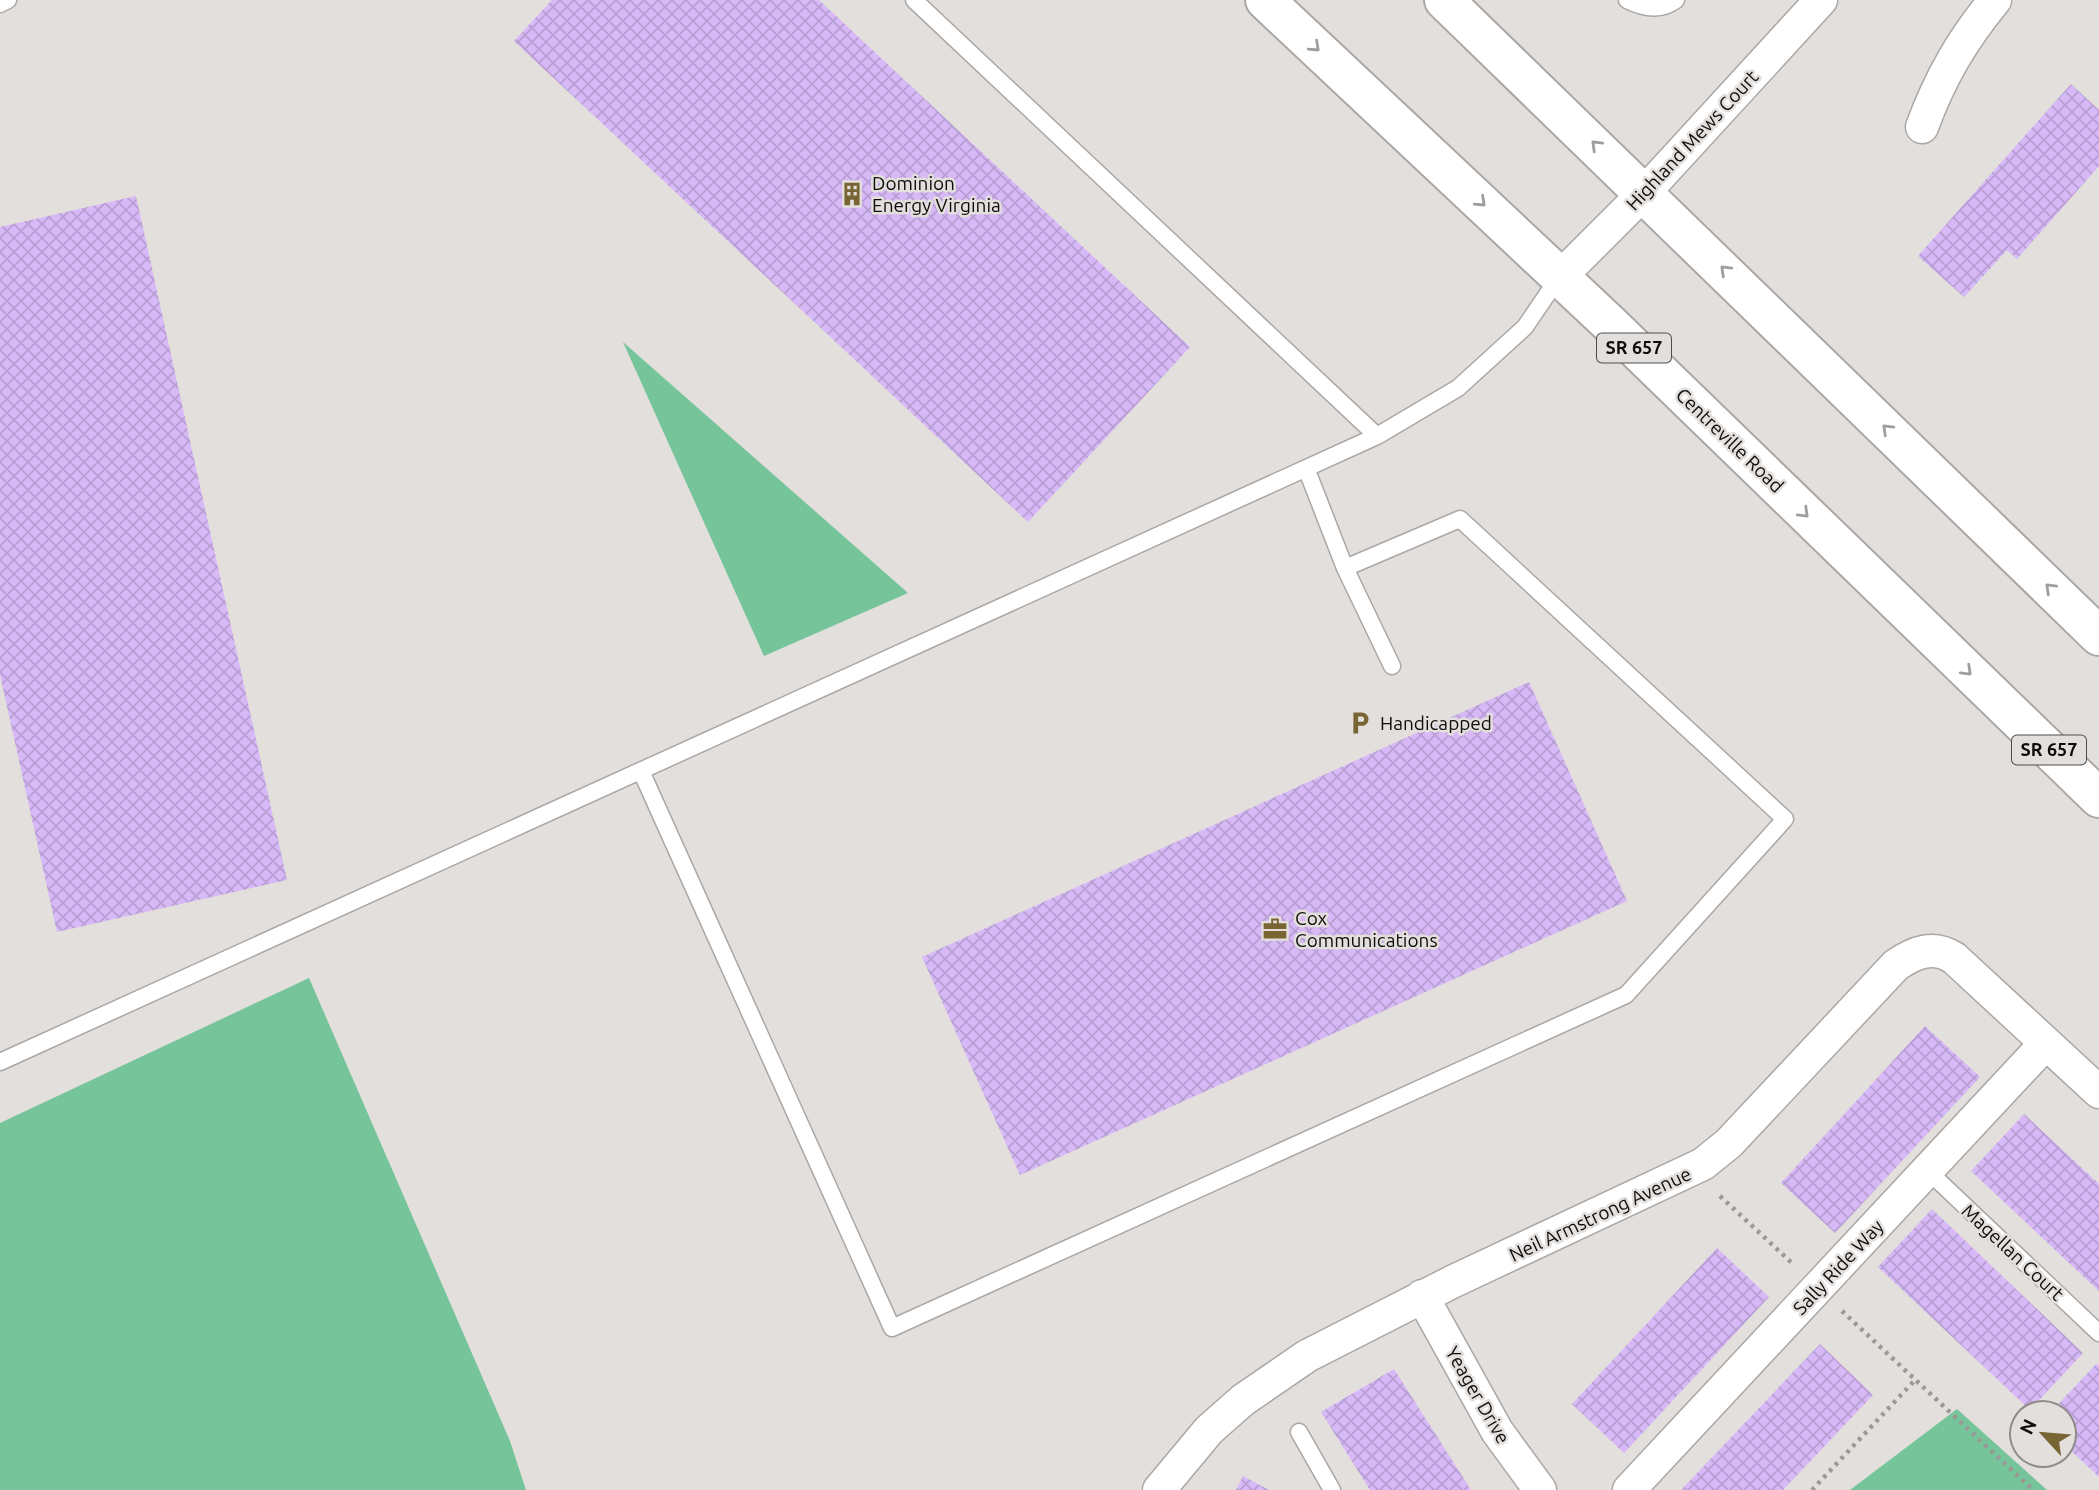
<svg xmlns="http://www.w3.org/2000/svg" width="2099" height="1490" viewBox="0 0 2099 1490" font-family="Ubuntu,sans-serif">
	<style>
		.green { fill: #75c49a }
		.building { fill: url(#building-cross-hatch) }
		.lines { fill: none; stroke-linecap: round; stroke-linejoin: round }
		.service-casing { stroke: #aba7a5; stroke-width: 19 }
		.minor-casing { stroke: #aba7a5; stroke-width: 35 }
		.primary-casing { stroke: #aba7a5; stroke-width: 42 }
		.path { stroke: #9b9896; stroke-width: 4.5; stroke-dasharray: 3.5 5; stroke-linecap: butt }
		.service { stroke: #fff; stroke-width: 16 }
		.minor { stroke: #fff; stroke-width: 32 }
		.primary { stroke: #fff; stroke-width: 38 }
		.oneway { stroke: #9f9e9e }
		.labels { text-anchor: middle; stroke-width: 5; stroke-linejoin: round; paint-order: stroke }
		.shield { fill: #e3dfdd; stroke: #4e4c4b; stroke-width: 2 }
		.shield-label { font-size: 18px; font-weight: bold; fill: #0e0d0c }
		.street-label { font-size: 19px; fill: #0e0d0c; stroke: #e3dfdd }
		.poi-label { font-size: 19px; fill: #0e0d0c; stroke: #e3dfdd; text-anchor: start }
	</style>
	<defs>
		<pattern id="building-cross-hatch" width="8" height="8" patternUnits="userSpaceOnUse" patternTransform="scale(1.75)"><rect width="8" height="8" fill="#d8b9f7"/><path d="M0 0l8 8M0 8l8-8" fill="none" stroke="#b89ed3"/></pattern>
	</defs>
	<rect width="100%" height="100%" fill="#e3dfdd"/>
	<path class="green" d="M 623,342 L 908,593 L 764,656 Z
		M 309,978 L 510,1441 L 526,1490 L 0,1490 L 0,1123 Z
		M 1957,1409 L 2047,1490 L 1850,1490 Z"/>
	<path class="building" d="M 552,0 L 819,0 L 1190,347 L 1028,522 L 514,41 Z
		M 2071,84 L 2099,110 L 2099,166 L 2017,259 L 2007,250 L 1964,297 L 1918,256 Z
		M 136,196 L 287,880 L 57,932 L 0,675 L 0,227 Z
		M 1529,682 L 1627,901 L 1020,1175 L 922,957 Z
		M 1925,1026 L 1980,1077 L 1835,1233 L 1781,1183 Z
		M 2024,1114 L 2099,1184 L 2099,1291 L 1971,1171 Z
		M 1932,1209 L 2083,1353 L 2030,1410 L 1878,1267 Z
		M 1717,1248 L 1769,1297 L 1624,1453 L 1572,1404 Z
		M 1820,1344 L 1873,1395 L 1783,1490 L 1681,1490 Z
		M 2096,1364 L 2099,1366 L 2099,1477 L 2064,1444 L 2064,1413 L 2050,1413 Z
		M 1394,1369 L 1471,1490 L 1370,1490 L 1321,1412 Z
		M 1243,1476 L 1269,1490 L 1236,1490 Z"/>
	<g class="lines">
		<g class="service-casing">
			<path id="service" d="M 914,0 L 1377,436
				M 1627,0 C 1643,8 1660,12 1676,0
				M 0,4 L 8,0
				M 1345,568 L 1392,666
				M 641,771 L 892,1328 L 1626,995 L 1785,819 L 1460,519 L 1345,568 L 1306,468
				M 0,1062 L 1377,436 L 1458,388 L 1525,327 L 1559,277
				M 1927,1170 L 2099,1333
				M 1299,1432 L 1332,1490"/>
		</g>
		<g class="minor-casing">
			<path id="minor" d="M 1922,127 C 1940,78 1962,40 1995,0
				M 1560,277 L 1644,193 L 1821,0
				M 1422,1296 L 1497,1431 L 1540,1490
				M 1159,1490 L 1209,1430 L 1243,1400 L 1307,1356 L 1454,1281 L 1703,1164 L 1729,1143 L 1896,965 C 1915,952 1933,945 1954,958 L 2099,1092
				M 1629,1490 L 2046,1043"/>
		</g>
		<g class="primary-casing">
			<path id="primary" d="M 1265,0 L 1610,324 L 2099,798
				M 1444,0 L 2099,636"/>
		</g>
		<path class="path" d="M 1720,1196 L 1793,1264
			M 1842,1311 L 2033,1490
			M 1812,1490 L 1915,1380"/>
		<use href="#service" class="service"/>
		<use href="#minor" class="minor"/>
		<use href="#primary" class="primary"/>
	</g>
	<defs><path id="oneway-chevron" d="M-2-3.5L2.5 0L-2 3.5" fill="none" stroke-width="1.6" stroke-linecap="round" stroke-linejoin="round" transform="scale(1.75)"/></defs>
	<g class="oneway">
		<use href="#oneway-chevron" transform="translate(1315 47) rotate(43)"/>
		<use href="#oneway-chevron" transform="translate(1596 145) rotate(-136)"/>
		<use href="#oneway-chevron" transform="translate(1481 202) rotate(43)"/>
		<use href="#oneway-chevron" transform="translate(1725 270) rotate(-136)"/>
		<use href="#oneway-chevron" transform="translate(1887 429) rotate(-136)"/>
		<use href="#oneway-chevron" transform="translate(1804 513) rotate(44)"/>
		<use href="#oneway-chevron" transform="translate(2050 588) rotate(-136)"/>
		<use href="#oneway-chevron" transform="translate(1967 671) rotate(44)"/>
	</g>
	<defs>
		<g id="building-bare" transform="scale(1.89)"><path d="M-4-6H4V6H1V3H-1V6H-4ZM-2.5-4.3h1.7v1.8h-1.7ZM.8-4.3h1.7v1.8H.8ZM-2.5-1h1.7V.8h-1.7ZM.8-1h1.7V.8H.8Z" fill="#796534" stroke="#e3dfdd" stroke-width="2.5" paint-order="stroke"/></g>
		<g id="parking-bare" transform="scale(1.89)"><path d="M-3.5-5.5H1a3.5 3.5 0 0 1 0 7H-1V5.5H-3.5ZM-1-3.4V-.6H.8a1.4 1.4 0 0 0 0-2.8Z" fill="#796534" stroke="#e3dfdd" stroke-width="2.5" paint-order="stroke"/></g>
		<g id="office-bare" transform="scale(1.89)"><path d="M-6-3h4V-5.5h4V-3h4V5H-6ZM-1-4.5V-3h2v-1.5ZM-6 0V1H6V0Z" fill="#796534" stroke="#e3dfdd" stroke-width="2.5" paint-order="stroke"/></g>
	</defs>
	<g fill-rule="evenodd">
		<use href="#building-bare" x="852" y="194"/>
		<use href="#parking-bare" x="1360" y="723"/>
		<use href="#office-bare" x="1275" y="929"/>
	</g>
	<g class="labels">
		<g class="shield">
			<rect x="1597" y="333.5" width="74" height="29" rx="5"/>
			<rect x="2012" y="735.5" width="74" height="29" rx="5"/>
		</g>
		<g class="shield-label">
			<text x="1634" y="354">SR 657</text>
			<text x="2049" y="756">SR 657</text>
		</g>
		<g class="street-label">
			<text transform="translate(1692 140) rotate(-47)" y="7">Highland Mews Court</text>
			<text transform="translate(1730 440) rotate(44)" y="7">Centreville Road</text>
			<text transform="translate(1600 1214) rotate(-25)" y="7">Neil Armstrong Avenue</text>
			<text transform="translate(2013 1252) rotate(43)" y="7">Magellan Court</text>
			<text transform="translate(1838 1267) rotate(-47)" y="7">Sally Ride Way</text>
			<text transform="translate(1478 1395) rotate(60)" y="7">Yeager Drive</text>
		</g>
		<g class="poi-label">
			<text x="872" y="190">Dominion<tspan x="872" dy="22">Energy Virginia</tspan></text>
			<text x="1380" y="730">Handicapped</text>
			<text x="1295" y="925">Cox<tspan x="1295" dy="22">Communications</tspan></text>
		</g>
	</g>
	<g transform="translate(2043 1434) rotate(296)"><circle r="33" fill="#e3dfdd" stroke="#8e8b89" stroke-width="2"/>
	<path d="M0-5L12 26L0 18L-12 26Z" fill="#796534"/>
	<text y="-10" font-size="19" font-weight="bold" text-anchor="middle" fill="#0e0d0c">N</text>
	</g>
</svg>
